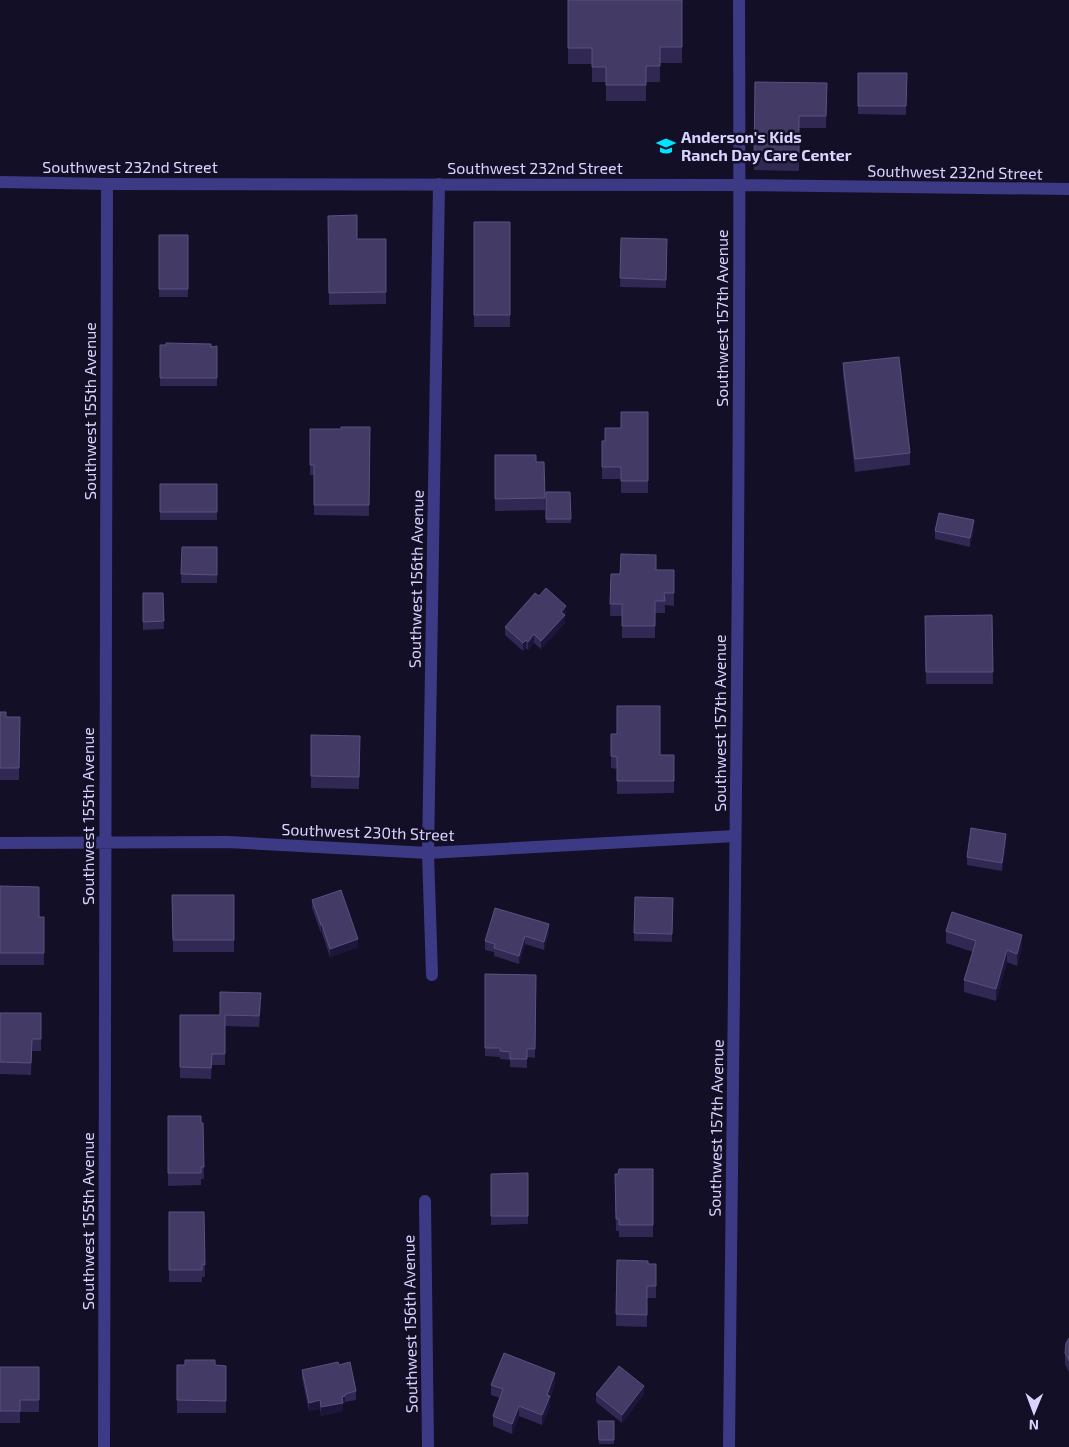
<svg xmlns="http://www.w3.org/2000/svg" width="1069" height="1447" viewBox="0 0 1069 1447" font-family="'Exo 2',sans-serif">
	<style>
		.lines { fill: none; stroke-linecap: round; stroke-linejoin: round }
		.minor { stroke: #3d3a85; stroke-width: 12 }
		.tertiary { stroke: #3d3a85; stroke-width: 12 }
		.wall { fill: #312854 }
		.shaded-wall { fill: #1d163a }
		.building { fill: #433a66; stroke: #5a527e }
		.labels { text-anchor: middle; stroke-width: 5; stroke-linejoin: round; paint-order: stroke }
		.poi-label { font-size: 16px; font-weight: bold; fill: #d9d4ff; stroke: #130f26; text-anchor: start }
		.street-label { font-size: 16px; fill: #d9d4ff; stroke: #130f26 }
	</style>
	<rect width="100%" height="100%" fill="#130f26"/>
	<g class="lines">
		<path class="minor" d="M 0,843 L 228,842 L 428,853 L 735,836
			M 432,975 L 428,853 L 439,184
			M 425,1201 L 428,1447
			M 104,1447 L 107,184"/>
		<path class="tertiary" d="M 0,182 L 107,184 L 740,185 L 1069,189
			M 729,1447 C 734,965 741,482 739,0"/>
	</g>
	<path class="wall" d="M 568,0 L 682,0 L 682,63 L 660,63 L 660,82 L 646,82 L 646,101 L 606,101 L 606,82 L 592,82 L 592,64 L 568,64 Z
		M 858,73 L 907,73 L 906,115 L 858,114 Z
		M 755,82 L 827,83 L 826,128 L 799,128 L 799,171 L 754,170 Z
		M 328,216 L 357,239 L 386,239 L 386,304 L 329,305 Z
		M 474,222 L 510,222 L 510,327 L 474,327 Z
		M 159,235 L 188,235 L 188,297 L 159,297 Z
		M 621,238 L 667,239 L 666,288 L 620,287 Z
		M 160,345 L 217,346 L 217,386 L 160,386 Z
		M 843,363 L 910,453 L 910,465 L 855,472 L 843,375 Z
		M 648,412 L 648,493 L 621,493 L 621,479 L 602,479 L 602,441 L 605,441 L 621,428 Z
		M 370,427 L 369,516 L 314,515 L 314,475 L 310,475 L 310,429 L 341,429 Z
		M 495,455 L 536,462 L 544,462 L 545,510 L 495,511 Z
		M 160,484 L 217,484 L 217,520 L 160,520 Z
		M 546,492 L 570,492 L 571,523 L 546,523 Z
		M 974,529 L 970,547 L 935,539 L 935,531 Z
		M 182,547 L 217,547 L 217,583 L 181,583 Z
		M 656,570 L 674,570 L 674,606 L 665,605 L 665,613 L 655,613 L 655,638 L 622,638 L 622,616 L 610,616 L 611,574 L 620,574 Z
		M 143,593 L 163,593 L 164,629 L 143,630 Z
		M 566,615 L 565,616 L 565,623 L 541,649 L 534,643 L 528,650 L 526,648 L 523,651 L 505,635 L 505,627 Z
		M 992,615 L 993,684 L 926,684 L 925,616 Z
		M 0,712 L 6,717 L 20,717 L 19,780 L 0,780 Z
		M 360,736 L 359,789 L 311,788 L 311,776 Z
		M 674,755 L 674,793 L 617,794 L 617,769 L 611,768 L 611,756 Z
		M 1006,842 L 1002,871 L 967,865 L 967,857 Z
		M 0,886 L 39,917 L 44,917 L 44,965 L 0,965 Z
		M 172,895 L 234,895 L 234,952 L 173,952 Z
		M 673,898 L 672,942 L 634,941 L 634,933 Z
		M 312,900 L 358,947 L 330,957 L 322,933 L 321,933 L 312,908 Z
		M 946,931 L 1022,947 L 1017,966 L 1007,962 L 996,1001 L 964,992 L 964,980 L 973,952 L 946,943 Z
		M 549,932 L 544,950 L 525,944 L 519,964 L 494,956 L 494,952 L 485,950 L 485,941 Z
		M 485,974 L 536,975 L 535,1058 L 527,1057 L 527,1068 L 510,1067 L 510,1060 L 500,1059 L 500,1057 L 485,1056 Z
		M 261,1004 L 259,1027 L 225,1026 L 225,1065 L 212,1065 L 211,1079 L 180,1078 L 180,1015 L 220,1015 Z
		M 0,1013 L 41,1013 L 41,1051 L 32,1051 L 31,1075 L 0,1074 Z
		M 168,1116 L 203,1123 L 204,1179 L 201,1179 L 201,1185 L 168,1186 Z
		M 653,1169 L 653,1237 L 619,1237 L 619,1231 L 616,1231 L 615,1174 Z
		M 528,1173 L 528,1224 L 491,1225 L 491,1174 Z
		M 169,1212 L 204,1212 L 205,1277 L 202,1277 L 202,1282 L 169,1282 Z
		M 617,1260 L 648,1264 L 656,1264 L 656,1298 L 647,1298 L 647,1327 L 616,1326 Z
		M 1069,1338 L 1069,1372 L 1065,1364 L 1065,1353 Z
		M 177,1365 L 226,1366 L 226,1413 L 177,1413 Z
		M 339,1365 L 356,1391 L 356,1400 L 345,1402 L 345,1404 L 343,1404 L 343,1411 L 321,1416 L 320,1409 L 309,1411 L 302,1378 L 302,1370 Z
		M 0,1367 L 39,1367 L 39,1412 L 20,1412 L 20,1423 L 0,1423 Z
		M 555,1383 L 550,1398 L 550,1406 L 542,1425 L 519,1416 L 512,1434 L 493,1426 L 493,1416 L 500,1398 L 491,1395 L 491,1385 Z
		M 596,1394 L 644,1394 L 622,1423 L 596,1402 Z
		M 598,1421 L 614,1421 L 614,1444 L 599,1444 Z"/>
	<path class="shaded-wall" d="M 974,520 L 974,529 L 970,547 L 970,538 Z
		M 566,606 L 565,623 L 541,649 L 541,641 L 561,612 Z
		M 534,634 L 534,643 L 528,650 L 528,642 Z
		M 526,640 L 526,648 L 523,651 L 523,643 Z
		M 1006,834 L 1006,842 L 1002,871 L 1002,863 Z
		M 549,924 L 549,932 L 544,950 L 544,942 Z
		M 321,925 L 322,925 L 322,933 L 321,933 Z
		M 1022,935 L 1022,947 L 1017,966 L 1017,954 Z
		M 525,936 L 525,944 L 519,964 L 519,956 Z
		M 358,939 L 358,947 L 330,957 L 330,949 Z
		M 1007,950 L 1007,962 L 996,1001 L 996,989 Z
		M 555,1373 L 555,1383 L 550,1398 L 550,1406 L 542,1425 L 542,1415 L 547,1395 Z
		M 644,1386 L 644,1394 L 622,1423 L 622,1415 Z
		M 345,1396 L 345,1404 L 343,1404 L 343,1411 L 321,1416 L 321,1407 L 342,1397 Z
		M 320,1400 L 320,1409 L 309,1411 L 309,1403 Z
		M 519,1406 L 519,1416 L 512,1434 L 512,1424 Z"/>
	<path class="building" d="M 568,0 L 682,0 L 682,47 L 660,47 L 660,66 L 646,66 L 646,85 L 606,85 L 606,67 L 592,67 L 592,48 L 568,48 Z
		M 858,73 L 907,73 L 906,106 L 858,106 Z
		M 755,82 L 827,83 L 826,116 L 799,116 L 799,159 L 754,158 Z
		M 357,215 L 357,239 L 386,239 L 386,292 L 329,293 L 328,216 Z
		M 474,222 L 510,222 L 510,315 L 474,315 Z
		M 159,235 L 188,235 L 188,289 L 159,289 Z
		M 621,238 L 667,239 L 666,280 L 620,278 Z
		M 166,343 L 211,344 L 211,347 L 217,346 L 217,378 L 160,378 L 160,345 L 166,345 Z
		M 899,357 L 910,453 L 855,459 L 843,363 Z
		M 621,412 L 648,412 L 648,481 L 621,481 L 621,467 L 602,467 L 602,441 L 605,441 L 605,428 L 621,428 Z
		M 341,427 L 370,427 L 369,505 L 314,505 L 314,465 L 310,465 L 310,429 L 341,429 Z
		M 495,455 L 536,455 L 536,462 L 544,462 L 545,498 L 495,499 Z
		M 160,484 L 217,484 L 217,512 L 160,512 Z
		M 546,492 L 570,492 L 571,519 L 546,519 Z
		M 939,513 L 974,520 L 970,538 L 935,531 Z
		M 182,547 L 217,547 L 217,575 L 181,574 Z
		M 621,554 L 656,555 L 656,570 L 674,570 L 674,593 L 664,593 L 665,601 L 655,601 L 655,626 L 622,626 L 622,604 L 610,604 L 611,574 L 620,574 Z
		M 546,588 L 566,606 L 561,612 L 565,615 L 541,641 L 534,634 L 528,642 L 526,640 L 523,643 L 505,627 L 535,593 L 539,596 Z
		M 143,593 L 163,593 L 164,621 L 143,622 Z
		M 992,615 L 993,672 L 926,672 L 925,616 Z
		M 617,706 L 660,706 L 660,755 L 674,755 L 674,781 L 617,781 L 617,757 L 611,756 L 611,734 L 617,734 Z
		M 0,712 L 6,712 L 6,717 L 20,717 L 19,768 L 0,768 Z
		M 311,735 L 360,736 L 359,777 L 311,776 Z
		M 971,828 L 1006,834 L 1002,863 L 967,857 Z
		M 0,886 L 39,887 L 39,917 L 44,917 L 44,953 L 0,953 Z
		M 341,890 L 358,939 L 330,949 L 322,925 L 321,925 L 312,900 Z
		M 172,895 L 234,895 L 234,940 L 173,940 Z
		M 635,897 L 673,898 L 672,934 L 634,933 Z
		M 495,908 L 549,924 L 544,942 L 525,936 L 519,956 L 494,948 L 495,944 L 485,941 Z
		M 952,912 L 1022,935 L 1017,954 L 1007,950 L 996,989 L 964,980 L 976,941 L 946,931 Z
		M 485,974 L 536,975 L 535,1049 L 527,1049 L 527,1059 L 510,1059 L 510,1052 L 500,1051 L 500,1048 L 485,1048 Z
		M 220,992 L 261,993 L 259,1016 L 225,1015 L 225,1054 L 212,1054 L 211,1068 L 180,1067 L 180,1015 L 220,1015 Z
		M 0,1013 L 41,1013 L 41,1039 L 32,1039 L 31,1063 L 0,1062 Z
		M 168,1116 L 201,1116 L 201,1123 L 203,1123 L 204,1167 L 201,1167 L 201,1173 L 168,1173 Z
		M 619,1169 L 653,1169 L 653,1225 L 619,1225 L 619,1219 L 616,1219 L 615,1174 L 618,1174 Z
		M 528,1173 L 528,1216 L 491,1216 L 491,1174 Z
		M 169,1212 L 204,1212 L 205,1265 L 202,1264 L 202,1270 L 169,1270 Z
		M 617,1260 L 648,1261 L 648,1264 L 656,1264 L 656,1286 L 647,1286 L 647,1315 L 616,1314 Z
		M 1069,1338 L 1069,1361 L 1065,1353 L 1066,1343 Z
		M 504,1353 L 555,1373 L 547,1395 L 550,1396 L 542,1415 L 519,1406 L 512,1424 L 493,1416 L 503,1389 L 491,1385 Z
		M 185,1360 L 215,1360 L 215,1365 L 226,1366 L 226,1401 L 177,1400 L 177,1365 L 185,1365 Z
		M 338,1362 L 339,1365 L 350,1362 L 356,1391 L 345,1394 L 345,1396 L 342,1397 L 343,1403 L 321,1407 L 320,1400 L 309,1403 L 302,1370 Z
		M 619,1366 L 644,1386 L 622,1415 L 596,1394 Z
		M 0,1367 L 39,1367 L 39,1400 L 20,1400 L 20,1411 L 0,1411 Z
		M 598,1421 L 614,1421 L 614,1440 L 599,1440 Z"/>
	<defs>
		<g id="school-bare" transform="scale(1.5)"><path d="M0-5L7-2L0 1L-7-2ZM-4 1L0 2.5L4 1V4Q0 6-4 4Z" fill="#00e5ff" stroke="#130f26" stroke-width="2.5" paint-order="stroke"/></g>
	</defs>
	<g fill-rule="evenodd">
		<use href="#school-bare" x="666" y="146"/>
	</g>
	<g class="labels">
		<g class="poi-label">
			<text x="681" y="143">Anderson's Kids<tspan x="681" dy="18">Ranch Day Care Center</tspan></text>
		</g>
		<g class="street-label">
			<text x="130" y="173">Southwest 232nd Street</text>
			<text x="535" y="174">Southwest 232nd Street</text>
			<text transform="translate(955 172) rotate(1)" y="6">Southwest 232nd Street</text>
			<text transform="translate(722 318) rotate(-90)" y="6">Southwest 157th Avenue</text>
			<text transform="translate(90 411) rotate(-90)" y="6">Southwest 155th Avenue</text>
			<text transform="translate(416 579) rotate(-89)" y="6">Southwest 156th Avenue</text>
			<text transform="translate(720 723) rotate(-90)" y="6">Southwest 157th Avenue</text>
			<text transform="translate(88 816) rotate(-90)" y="6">Southwest 155th Avenue</text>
			<text transform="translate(368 832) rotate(2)" y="6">Southwest 230th Street</text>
			<text transform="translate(716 1128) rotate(-89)" y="6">Southwest 157th Avenue</text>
			<text transform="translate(88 1221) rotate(-90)" y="6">Southwest 155th Avenue</text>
			<text transform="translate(410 1324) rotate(-91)" y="6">Southwest 156th Avenue</text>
		</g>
	</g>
	<g transform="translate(1034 1412) rotate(181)" stroke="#130f26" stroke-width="4" paint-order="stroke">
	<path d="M0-4L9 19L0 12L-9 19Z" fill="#d9d4ff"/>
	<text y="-8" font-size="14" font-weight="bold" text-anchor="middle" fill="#d9d4ff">N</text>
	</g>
</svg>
